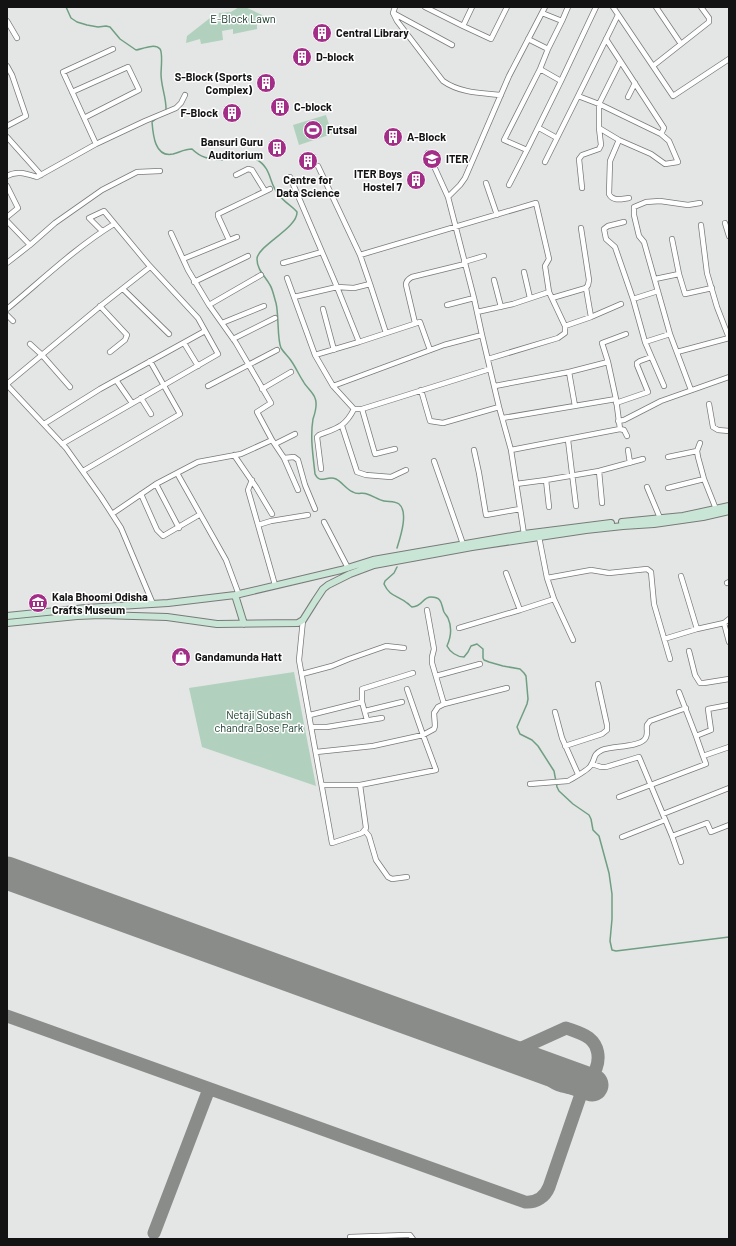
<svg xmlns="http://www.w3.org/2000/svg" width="736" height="1246" viewBox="0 0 736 1246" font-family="Barlow,sans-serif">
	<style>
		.green { fill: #b1d1be }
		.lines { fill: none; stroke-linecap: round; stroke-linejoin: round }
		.stream { stroke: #6f9e83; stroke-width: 1.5 }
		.taxiway { stroke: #8a8c8a; stroke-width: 13 }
		.runway { stroke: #8a8c8a; stroke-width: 33 }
		.minor-casing { stroke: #787b79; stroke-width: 6 }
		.secondary-casing { stroke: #787b79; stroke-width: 8 }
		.minor { stroke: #fff; stroke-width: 4.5 }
		.secondary { stroke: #c9e5d6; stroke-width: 6 }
		.labels { text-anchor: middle; stroke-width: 3; stroke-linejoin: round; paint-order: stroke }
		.park-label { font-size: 11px; fill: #0d3421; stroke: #fff }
		.poi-label { font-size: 11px; font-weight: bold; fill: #121312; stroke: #fff; text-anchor: start }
	</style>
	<rect width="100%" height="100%" fill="#e3e6e4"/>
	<path class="green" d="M 239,7 L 245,7 L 273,20 L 257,24 L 257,29 L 233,34 L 233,29 L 222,31 L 223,40 L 201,44 L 200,39 L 186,43 L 187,36 L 210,18 L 216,17 L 216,19 L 219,19 L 219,13 L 231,12 Z
		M 326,115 L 332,134 L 299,145 L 293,125 Z
		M 294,672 L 316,786 L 202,747 L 189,688 Z"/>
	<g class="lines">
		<path class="stream" d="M 66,7 L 71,18 L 77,22 L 87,25 L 98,27 L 106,26 L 110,27 L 120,39 L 136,50 C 142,49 155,43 160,49 C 163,53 161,69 161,74 C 161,87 167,99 166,112
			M 157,118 L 152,122 C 153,135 155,158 173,154 C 180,152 185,149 192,149 C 201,158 209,159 222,160 C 232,152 232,151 244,157 C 248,159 252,157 256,159 C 273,169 268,183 279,195 C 284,202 292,206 297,212 C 298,228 257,246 257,259 C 257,270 265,276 270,285 C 273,290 274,297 276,303 C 279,315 277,339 281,348 C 284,353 289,357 292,362 C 296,368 299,375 303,381 C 306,387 313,392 315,398 C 318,405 315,413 313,419 C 310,437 313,455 315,474 C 320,485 327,475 336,479 C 342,482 346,489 353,492 C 357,495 363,492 367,494 C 373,496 379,500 384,501 C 389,502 395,501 399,504 C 409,512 400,538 397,548
			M 397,567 L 394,573 L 385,581 L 384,584 C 390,597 397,595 407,603 C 409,604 410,606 412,607 C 423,607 422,597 431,597 C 443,597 441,605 444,612 C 445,614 447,616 448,618 C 452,627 451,637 447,646 C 450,652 457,657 464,657 L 468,652 L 471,646 L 477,644 L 483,649 L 483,658 L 484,660 L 489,662 L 503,666 L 520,669 L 524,673 L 526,676 L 528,699 L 527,704 L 517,727 L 520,734 L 532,740 L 538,746 L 554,771 L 557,787 L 559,791 L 573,804 L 589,815 L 591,819 L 593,830 L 599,836 L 609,873 L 612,894 L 612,919 L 610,941 L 612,950 L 616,951 L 729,937"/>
		<path class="taxiway" d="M 7,1016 L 525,1202 C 536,1203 545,1197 549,1187 L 580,1097 C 581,1088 579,1083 570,1078
			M 498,1051 L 507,1053 L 513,1052 L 566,1028 C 574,1031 582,1033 589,1038 C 608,1053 595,1087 571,1088 C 568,1088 564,1086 562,1086 C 551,1083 547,1077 543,1068
			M 154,1233 L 209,1089"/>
		<path class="runway" d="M 7,873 L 592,1085"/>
		<g class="minor-casing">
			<path id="minor" d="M 395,7 L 393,13 L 397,21 L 443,81 C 460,93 481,93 501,95
				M 425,7 L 463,26 L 472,7
				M 613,7 L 673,96 L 729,59
				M 656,7 L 681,44
				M 393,13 L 452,45
				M 542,13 L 562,21 L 548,49
				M 7,21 L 17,38
				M 562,21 L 568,7
				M 463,26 L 491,39 L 507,7
				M 528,39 L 548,49 L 540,69 L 561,81 L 596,7
				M 606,39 L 664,128 L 661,134 L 599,104 L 578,96 L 618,15
				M 620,62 L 599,104 L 599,128 L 619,140 L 651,154 L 665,164 L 678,162 L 669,141 L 661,134
				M 7,66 L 12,75 L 26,116 L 7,126
				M 653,66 L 709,22 L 709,18 L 701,7
				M 540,69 L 504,140 L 527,150 L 561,81
				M 72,92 L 128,67 L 139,90 L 84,118
				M 628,97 L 635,83
				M 539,128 L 557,138 L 578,96
				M 7,137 L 41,175
				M 619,140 L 610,161 L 609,194 C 613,202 622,199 629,198
				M 96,144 L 63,72 L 113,49
				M 428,153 L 448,197
				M 545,162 L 557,138
				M 318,166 L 360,255 L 536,203 L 549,259 L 545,266 L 549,292 L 513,304 L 477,312
				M 236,175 L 248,169 L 252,170 L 265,191
				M 7,176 C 17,170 27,174 37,177 L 96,144 L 145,121 L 176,108 L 181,103 L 185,95
				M 290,177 L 337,287 L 359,342 L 315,355
				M 486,183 L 497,215
				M 509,185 L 527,150
				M 7,186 L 18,208 L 7,217
				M 582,188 L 579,159 L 582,155 L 599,149 L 601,145 L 599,128
				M 7,221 L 30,245 L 55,223 L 102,190 L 137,172 L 160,171
				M 624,222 L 608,226 L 604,229 L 606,239 L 615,247 L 633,299 L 645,342 L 670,334
				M 725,223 L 729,236
				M 701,225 L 707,273 L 717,307 L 729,338
				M 171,233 L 188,270 L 209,305
				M 672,239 L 679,274
				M 229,240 L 218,216 L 218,214 L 270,189
				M 360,255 L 370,284
				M 183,259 L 237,237
				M 464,262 L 484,256
				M 7,263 L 30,245
				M 283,263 L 322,252
				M 524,272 L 530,298
				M 287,278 L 315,355 L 333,386 L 354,409 L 362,409 L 490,369
				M 655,279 L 679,274 L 685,294 L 712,288
				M 494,280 L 501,307
				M 194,282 L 248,256
				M 586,288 L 591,317
				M 123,289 L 169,334
				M 549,292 L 565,326 L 591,317 L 621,304
				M 294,297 L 337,287 L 354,288 L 370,284 L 386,333
				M 552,298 L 586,288 L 588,285 L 589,280 L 581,228
				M 633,299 L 658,291
				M 447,305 L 474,298
				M 100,306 L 127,335 L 125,340 L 110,352
				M 7,309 C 42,280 75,248 114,224
				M 323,309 L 334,350
				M 7,315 L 13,321
				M 222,323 L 264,306
				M 415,323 L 406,285 C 406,281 408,279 412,277 L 465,264
				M 233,339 L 275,318
				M 359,342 L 420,322 L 430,350
				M 645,342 L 664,386
				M 184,343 L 198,366
				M 30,344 L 42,355 L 70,387
				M 677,352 L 729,338
				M 488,359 L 558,338 L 565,333 L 565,326
				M 569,372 L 608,362
				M 116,380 L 132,403
				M 7,384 L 103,304 L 150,267
				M 7,385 L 66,448 L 101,497 L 121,528 L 153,604
				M 208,386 L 277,350
				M 333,386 L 444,345 L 482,335
				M 495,386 L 569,372 L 575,406
				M 262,389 L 291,372
				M 421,390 L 430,421 L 443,423 L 499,407
				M 691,390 L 670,334 L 644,242 L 639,236 L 634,215 L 634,207 L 646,202 L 660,201 L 688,205 L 700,203
				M 141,398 L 151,414
				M 616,403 L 648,392 L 637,365 L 637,363 L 640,361 L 651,357
				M 709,404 L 713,427 L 718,430 L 729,431
				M 362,409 L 375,454 L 395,449
				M 503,418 L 616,399
				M 618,421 L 624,420 L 661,401 L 729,377
				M 44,424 L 100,389 L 205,331
				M 342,426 L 357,472 L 366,475 L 391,477 L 406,470
				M 620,429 L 624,430 L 627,436
				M 272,440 L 284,458 L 298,490
				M 568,440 L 576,506
				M 700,443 L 697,451 L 698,457 L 704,479 L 716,509
				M 62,444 L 218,354 L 198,318 L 148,264 L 104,211 L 89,218 L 102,231
				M 275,444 L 295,434
				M 474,450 L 479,473 L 486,515 L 520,509
				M 511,450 L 620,429 L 616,399 L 608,362 L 602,343 L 626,334
				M 628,450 L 630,463
				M 234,455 L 256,487 L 272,514
				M 668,457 L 697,451
				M 284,458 L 294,457 L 298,460 L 305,485 L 315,509
				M 434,461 L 463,544
				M 321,469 L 317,437 L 319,435 C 337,428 345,427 354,409
				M 83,471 L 180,414 L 150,361
				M 599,471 L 602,503
				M 177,473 L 226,560 L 239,595
				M 252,480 L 248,490 L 258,525
				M 546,480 L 549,507
				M 156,484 L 179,528
				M 516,484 L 546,480 L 599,471 L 643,459
				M 647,487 L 660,518
				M 668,488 L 704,479
				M 141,494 L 157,530 L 163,536 L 199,515
				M 112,514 L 156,484 L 198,462 L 241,454 L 272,440 L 257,412 L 271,403 L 236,343 L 209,305 L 261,275
				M 324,522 L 348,568
				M 524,534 L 511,450 L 499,407 L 482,335 L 474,298 L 448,197 L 460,185 L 465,178 L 509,76 L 545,7
				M 539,537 L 547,578
				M 506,573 L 520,610
				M 681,576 L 697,629 L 724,623
				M 727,583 L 729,582
				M 275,585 L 258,525 L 271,521 L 308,515
				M 554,599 L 573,640
				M 427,610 L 434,649 L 432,657 L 432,663 L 444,704
				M 729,619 L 724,623 L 729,642
				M 303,620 L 299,660 L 332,843 L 362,833 L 366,828 L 360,785
				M 459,628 L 520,610 L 554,599 L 547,578 L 591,570 L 609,573 L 647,569 L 651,572 L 654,604 L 670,659
				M 664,639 L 697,629
				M 689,651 L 695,675 L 700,683 L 704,683 L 729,679
				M 302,674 L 332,666 L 349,659 L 386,646 L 404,648
				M 436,676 L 480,664
				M 407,689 L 423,735 L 434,729 L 435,726 L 434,713 L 438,707 L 444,704 L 507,688
				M 679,692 L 696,736
				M 362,702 L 367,720
				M 365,711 L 402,702
				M 555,712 L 562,738 L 578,774
				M 310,715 L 362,702 L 362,689 L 413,673
				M 312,727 L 327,727 L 382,718
				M 565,746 L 602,734 L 607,730 L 607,725 L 598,684
				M 316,752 L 373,746 L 423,735 L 436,770 L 360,785 L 322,785
				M 703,756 L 696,736 L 711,730 L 708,709 L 729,705
				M 592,764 L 601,767 L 606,767 L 639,757 L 672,836 L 681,862
				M 530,784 L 568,781 C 573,778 589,770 591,765 C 596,758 592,755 602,750 C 612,746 637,747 644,740 C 649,736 646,730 647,725 L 650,721 L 686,708
				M 619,797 L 706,764 L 703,756 L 729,747
				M 663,814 L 729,788
				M 365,831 L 369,836 L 376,860 L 388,877 L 392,879 L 407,877
				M 672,836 L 707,823 L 711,832 L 729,825
				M 622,837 L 665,820
				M 350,1237 L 406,1235 L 410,1235 L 413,1239"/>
		</g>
		<g class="secondary-casing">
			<path id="secondary" d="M 622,522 L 683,516 L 729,506
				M 235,595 L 244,624
				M 7,616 L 86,608 L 168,603 L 235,595 L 341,570 L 373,560 L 419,552 L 524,534 L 611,523
				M 7,623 L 77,616 L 101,615 L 167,617 L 217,624 L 298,623 L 303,620 L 315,601 L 323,589 L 328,585 L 350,574 L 374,565 L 472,547 L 586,530 L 623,526 L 654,524 L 703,517 L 729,511"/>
		</g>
		<use href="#minor" class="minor"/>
		<use href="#secondary" class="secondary"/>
	</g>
	<defs>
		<g id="building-disc" transform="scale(1)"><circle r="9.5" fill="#a32e88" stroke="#fff"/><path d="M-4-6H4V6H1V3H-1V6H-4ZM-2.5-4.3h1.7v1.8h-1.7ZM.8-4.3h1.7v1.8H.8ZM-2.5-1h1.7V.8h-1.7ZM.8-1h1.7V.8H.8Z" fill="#fff"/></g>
		<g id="stadium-disc" transform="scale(1)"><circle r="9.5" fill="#a32e88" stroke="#fff"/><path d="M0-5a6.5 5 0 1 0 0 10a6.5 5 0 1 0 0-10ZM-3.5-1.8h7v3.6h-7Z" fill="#fff"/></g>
		<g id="university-disc" transform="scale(1)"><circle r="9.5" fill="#a32e88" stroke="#fff"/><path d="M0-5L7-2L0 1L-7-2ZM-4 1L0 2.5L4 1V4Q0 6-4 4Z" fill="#fff"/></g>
		<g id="museum-disc" transform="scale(1)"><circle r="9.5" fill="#a32e88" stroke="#fff"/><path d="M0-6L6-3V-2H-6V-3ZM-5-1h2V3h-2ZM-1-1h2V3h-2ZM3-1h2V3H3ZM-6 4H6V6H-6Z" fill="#fff"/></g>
		<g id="shop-disc" transform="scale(1)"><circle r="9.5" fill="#a32e88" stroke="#fff"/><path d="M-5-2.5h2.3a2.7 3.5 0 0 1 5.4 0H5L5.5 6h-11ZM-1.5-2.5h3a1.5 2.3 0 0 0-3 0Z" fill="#fff"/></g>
	</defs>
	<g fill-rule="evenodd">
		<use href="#building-disc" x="322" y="33"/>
		<use href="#building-disc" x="302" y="57"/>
		<use href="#building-disc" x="266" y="83"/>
		<use href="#building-disc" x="280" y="107"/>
		<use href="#building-disc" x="232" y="113"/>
		<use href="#stadium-disc" x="313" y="130"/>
		<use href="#building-disc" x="393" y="137"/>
		<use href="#building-disc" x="277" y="148"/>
		<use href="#university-disc" x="432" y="159"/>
		<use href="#building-disc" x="308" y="161"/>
		<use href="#building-disc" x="416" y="180"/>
		<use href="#museum-disc" x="38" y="603"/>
		<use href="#shop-disc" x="181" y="657"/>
	</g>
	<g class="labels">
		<g class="park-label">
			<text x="243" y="23">E-Block Lawn</text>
			<text x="259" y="719">Netaji Subash<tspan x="259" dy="13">chandra Bose Park</tspan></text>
		</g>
		<g class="poi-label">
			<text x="336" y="37">Central Library</text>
			<text x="316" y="61">D-block</text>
			<text x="252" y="81" text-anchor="end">S-Block (Sports<tspan x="252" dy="13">Complex)</tspan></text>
			<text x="294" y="111">C-block</text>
			<text x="218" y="117" text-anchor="end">F-Block</text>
			<text x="327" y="134">Futsal</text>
			<text x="407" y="141">A-Block</text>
			<text x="263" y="146" text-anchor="end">Bansuri Guru<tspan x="263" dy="13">Auditorium</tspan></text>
			<text x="446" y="163">ITER</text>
			<text x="402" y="178" text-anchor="end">ITER Boys<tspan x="402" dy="13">Hostel 7</tspan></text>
			<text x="308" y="184" text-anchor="middle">Centre for<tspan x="308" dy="13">Data Science</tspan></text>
			<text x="52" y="601">Kala Bhoomi Odisha<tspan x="52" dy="13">Crafts Museum</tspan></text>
			<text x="195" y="661">Gandamunda Hatt</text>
		</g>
	</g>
	<rect width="736" height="1246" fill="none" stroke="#121312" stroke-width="16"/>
</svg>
